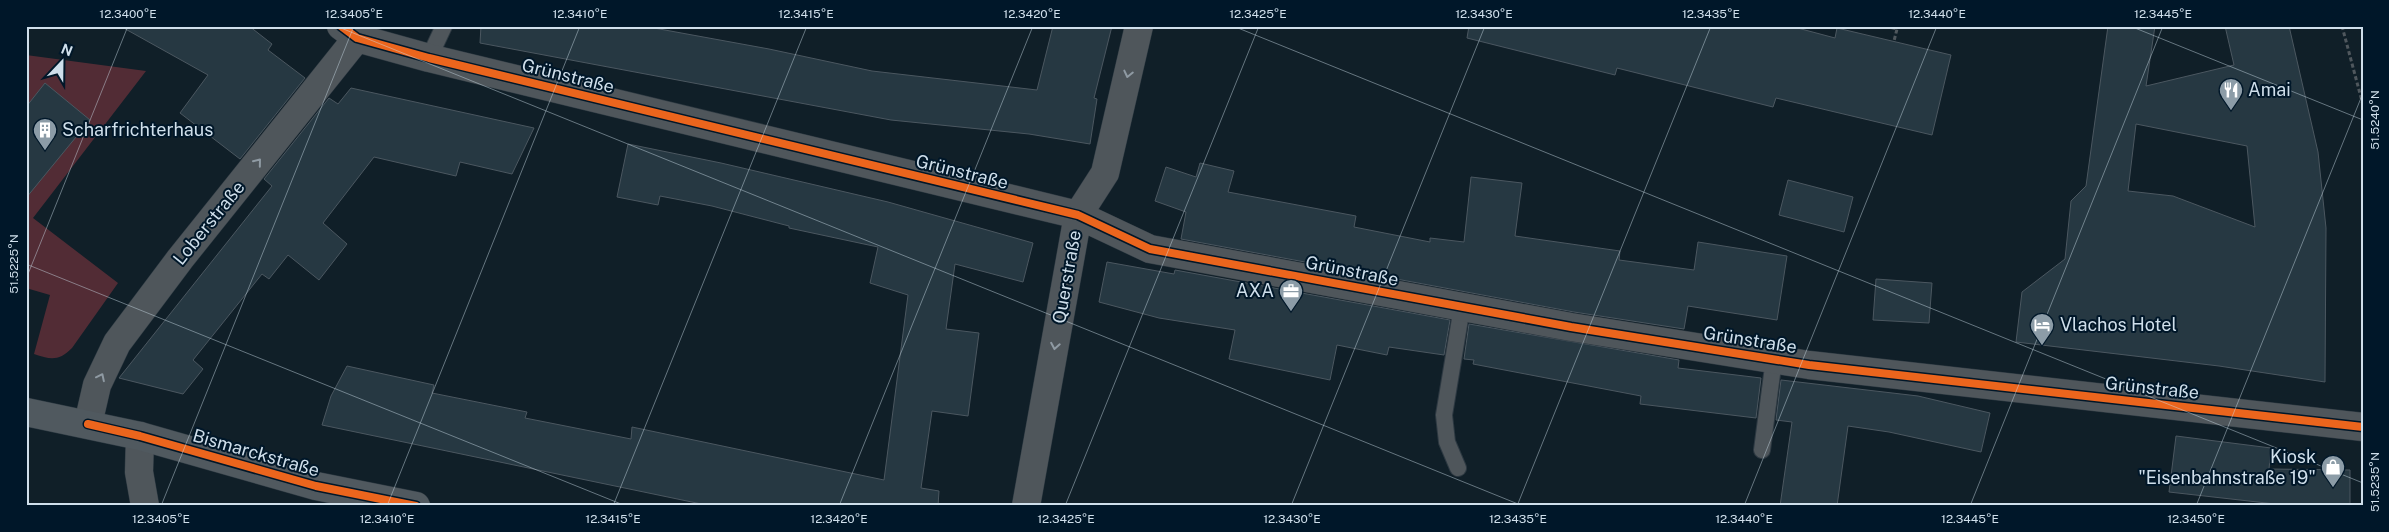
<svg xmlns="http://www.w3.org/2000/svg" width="2389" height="532" viewBox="0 0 2389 532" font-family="'Public Sans',sans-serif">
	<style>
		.green { fill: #522c35 }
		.building { fill: #263842; stroke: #4b5760; fill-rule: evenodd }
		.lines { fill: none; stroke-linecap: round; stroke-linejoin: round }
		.lane-casing { stroke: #2d3942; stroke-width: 18 }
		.street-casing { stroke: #2d3942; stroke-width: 29 }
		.secondary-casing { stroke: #2d3942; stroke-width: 29 }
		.path { stroke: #4f575d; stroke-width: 3; stroke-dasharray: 4 2.5; stroke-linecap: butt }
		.lane { stroke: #4f565b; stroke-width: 16 }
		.street { stroke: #4f565b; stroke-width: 28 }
		.secondary { stroke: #50595f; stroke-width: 28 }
		.cycleway-casing { stroke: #001729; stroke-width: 11 }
		.cycleway { stroke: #eb651d; stroke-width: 8 }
		.oneway { stroke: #8f9aa3 }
		.ticks { fill: none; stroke: #cfdfeb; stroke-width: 1; stroke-opacity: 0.45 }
		.labels { text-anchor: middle; stroke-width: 4; stroke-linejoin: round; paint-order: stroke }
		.street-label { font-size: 18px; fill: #cfdfeb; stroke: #001729 }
		.poi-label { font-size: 18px; fill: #cfdfeb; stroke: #001729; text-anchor: start }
		.neatline { fill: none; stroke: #cfdfeb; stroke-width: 2 }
		.ticks-label { font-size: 12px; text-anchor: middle; fill: #cfdfeb }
	</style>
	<rect width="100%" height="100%" fill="#101f28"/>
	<path class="green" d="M 26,55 L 146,71 L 33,218 L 118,283 L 72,348 C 59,361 51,360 34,354 L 50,295 L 26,288 Z"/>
	<path class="building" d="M 120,26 L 249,26 L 272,44 L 268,50 L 305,78 L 240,159 L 180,113 L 208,75 Z
		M 481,26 L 643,26 L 769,49 L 872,71 L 1037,90 L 1053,26 L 1112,26 L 1094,98 L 1097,99 L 1090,144 L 1029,134 L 891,120 L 480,43 Z
		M 1469,26 L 1790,26 L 1835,38 L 1837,28 L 1951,55 L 1932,135 L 1776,98 L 1773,107 L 1617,68 L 1615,75 L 1467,38 Z
		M 2108,26 L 2155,26 L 2146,86 L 2234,65 L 2225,26 L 2289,26 L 2318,152 L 2326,228 L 2325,382 L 2219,366 L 2016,342 L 2022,292 L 2065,259 L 2071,201 L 2086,186 ZM 2136,124 L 2247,146 L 2255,227 L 2173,196 L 2128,191 Z
		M 45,83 L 90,120 L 26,198 L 26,107 Z
		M 351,88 L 534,128 L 512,174 L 460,162 L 456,176 L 374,157 L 323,223 L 347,244 L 319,280 L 288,255 L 269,279 L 262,274 L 193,360 L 203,369 L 183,394 L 119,378 L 272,186 L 264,179 L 329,98 L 338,104 Z
		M 628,144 L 721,163 L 888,202 L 1033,243 L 1023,282 L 955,264 L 946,329 L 979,333 L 968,416 L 932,411 L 921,488 L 939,491 L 938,506 L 711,506 L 322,425 L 331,396 L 347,366 L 434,385 L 432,393 L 527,412 L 525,418 L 631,439 L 632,427 L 884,480 L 908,295 L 870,283 L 878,247 L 789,228 L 789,226 L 712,206 L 660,196 L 658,205 L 617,197 Z
		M 1200,163 L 1234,171 L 1228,192 L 1356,216 L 1354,227 L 1430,242 L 1430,238 L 1464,242 L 1471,177 L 1522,183 L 1515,236 L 1620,251 L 1619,260 L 1694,270 L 1698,242 L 1787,256 L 1777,320 L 1688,306 L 1684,329 L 1574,312 L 1181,239 L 1186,212 L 1155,201 L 1166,167 L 1196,177 Z
		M 1788,180 L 1853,197 L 1844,232 L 1779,215 Z
		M 1107,262 L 1174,274 L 1175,270 L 1450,320 L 1444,355 L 1389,347 L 1387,355 L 1337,345 L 1330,380 L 1229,359 L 1235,330 L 1159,318 L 1099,302 Z
		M 1876,279 L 1932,283 L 1929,323 L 1873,320 Z
		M 1469,324 L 1679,360 L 1678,368 L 1761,378 L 1756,418 L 1640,404 L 1641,396 L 1473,364 L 1474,360 L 1464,359 Z
		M 1781,380 L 1918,396 L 1990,413 L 1981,452 L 1889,432 L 1848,426 L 1837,506 L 1780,506 L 1792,422 L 1776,420 Z
		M 2176,436 L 2271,448 L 2269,469 L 2350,470 L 2350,506 L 2293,506 L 2169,492 Z"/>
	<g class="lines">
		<g class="lane-casing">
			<path id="lane" d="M 429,58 L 444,26
				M 1762,450 L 1774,359
				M 1458,468 L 1447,442 L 1444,415 L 1462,307"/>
		</g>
		<g class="street-casing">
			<path id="street" d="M 341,26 L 357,38 L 429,58 L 1078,215 L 1150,249 L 1571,327 L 1809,365 L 2363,427
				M 88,424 L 97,385 L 117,343 L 180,259 L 357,38
				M 140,436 L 139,472 L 145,506
				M 1026,506 L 1078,215 L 1105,173 L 1139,26"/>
		</g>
		<g class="secondary-casing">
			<path id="secondary" d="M 26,412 L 140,436 L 316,486 L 416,506"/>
		</g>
		<path class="path" d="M 1885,26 L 1897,29 L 1894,41
			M 2342,26 L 2363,105"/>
		<use href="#lane" class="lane"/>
		<use href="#street" class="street"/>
		<use href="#secondary" class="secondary"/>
		<g class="cycleway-casing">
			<path id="cycleway" d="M 341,26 L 357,38 L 429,58 L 1078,215 L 1150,249 L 1571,327 L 1809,365 L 2363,427
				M 88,424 L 140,436 L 316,486 L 416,506"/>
		</g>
		<use href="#cycleway" class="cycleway"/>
	</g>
	<defs><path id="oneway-chevron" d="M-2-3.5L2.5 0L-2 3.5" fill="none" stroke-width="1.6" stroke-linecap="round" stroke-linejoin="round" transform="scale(1.25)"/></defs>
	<g class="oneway">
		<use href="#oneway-chevron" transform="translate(1128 74) rotate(103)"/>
		<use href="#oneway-chevron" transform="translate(258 162) rotate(-51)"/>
		<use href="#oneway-chevron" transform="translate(1055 346) rotate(100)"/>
		<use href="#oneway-chevron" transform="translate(101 377) rotate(-64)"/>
	</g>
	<path class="ticks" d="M 336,26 L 1523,506M 1233,26 L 2363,483M 2130,26 L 2363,120M 26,264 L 626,506M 26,279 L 128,26M 161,506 L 354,26M 387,506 L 580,26M 613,506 L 807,26M 839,506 L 1033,26M 1065,506 L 1259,26M 1291,506 L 1485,26M 1517,506 L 1711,26M 1744,506 L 1937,26M 1970,506 L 2163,26M 2196,506 L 2363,93"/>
	<defs>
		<g id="restaurant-pin" transform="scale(1.25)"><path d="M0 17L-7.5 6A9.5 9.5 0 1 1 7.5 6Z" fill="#8c9ca7" stroke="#001729"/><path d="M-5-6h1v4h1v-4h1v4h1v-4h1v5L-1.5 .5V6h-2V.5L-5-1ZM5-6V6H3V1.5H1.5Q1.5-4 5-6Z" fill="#fff"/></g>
		<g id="building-pin" transform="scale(1.25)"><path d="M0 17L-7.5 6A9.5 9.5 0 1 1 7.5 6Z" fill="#8c9ca7" stroke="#001729"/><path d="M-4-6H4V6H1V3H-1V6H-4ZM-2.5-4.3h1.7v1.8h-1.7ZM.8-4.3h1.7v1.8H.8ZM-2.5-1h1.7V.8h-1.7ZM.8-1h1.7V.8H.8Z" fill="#fff"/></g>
		<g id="office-pin" transform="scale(1.25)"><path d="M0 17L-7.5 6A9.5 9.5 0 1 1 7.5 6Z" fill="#8c9ca7" stroke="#001729"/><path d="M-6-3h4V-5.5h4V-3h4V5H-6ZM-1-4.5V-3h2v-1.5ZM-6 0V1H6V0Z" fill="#fff"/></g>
		<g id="hotel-pin" transform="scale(1.25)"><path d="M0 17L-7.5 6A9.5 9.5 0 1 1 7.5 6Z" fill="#8c9ca7" stroke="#001729"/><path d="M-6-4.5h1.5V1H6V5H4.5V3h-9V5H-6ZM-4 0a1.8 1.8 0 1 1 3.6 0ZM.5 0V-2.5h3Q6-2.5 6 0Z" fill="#fff"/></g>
		<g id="shop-pin" transform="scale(1.25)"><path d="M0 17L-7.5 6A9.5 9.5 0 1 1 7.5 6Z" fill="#8c9ca7" stroke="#001729"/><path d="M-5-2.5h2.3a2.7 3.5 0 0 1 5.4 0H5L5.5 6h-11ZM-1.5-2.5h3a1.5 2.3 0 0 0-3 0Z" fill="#fff"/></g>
	</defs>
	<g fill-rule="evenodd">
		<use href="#restaurant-pin" x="2231" y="90"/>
		<use href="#building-pin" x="45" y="130"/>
		<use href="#office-pin" x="1291" y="291"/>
		<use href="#hotel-pin" x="2042" y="325"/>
		<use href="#shop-pin" x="2333" y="467"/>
	</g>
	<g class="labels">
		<g class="street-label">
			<text transform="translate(568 76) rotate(14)" y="6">Grünstraße</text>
			<text transform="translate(962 172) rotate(14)" y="6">Grünstraße</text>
			<text transform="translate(209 223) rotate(-51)" y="6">Loberstraße</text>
			<text transform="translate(1352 271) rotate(11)" y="6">Grünstraße</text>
			<text transform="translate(1067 277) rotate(-80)" y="6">Querstraße</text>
			<text transform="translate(1750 340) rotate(9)" y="6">Grünstraße</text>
			<text transform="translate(2152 388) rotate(6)" y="6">Grünstraße</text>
			<text transform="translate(256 453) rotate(16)" y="6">Bismarckstraße</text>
		</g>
		<g class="poi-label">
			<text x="2248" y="96">Amai</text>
			<text x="62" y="136">Scharfrichterhaus</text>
			<text x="1274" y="297" text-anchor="end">AXA</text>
			<text x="2060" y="331">Vlachos Hotel</text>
			<text x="2316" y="463" text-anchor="end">Kiosk<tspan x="2316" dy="21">"Eisenbahnstraße 19"</tspan></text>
		</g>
	</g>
	<rect width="2389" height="532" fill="none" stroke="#001729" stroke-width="55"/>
	<g transform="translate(62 62) rotate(22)" stroke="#001729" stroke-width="4" paint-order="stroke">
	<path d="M0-4L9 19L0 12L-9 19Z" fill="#cfdfeb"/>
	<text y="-8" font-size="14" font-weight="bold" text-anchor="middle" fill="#cfdfeb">N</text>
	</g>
	<rect x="28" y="28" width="2334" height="476" class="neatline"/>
	<g class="ticks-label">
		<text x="128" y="18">12.3400°E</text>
		<text x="354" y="18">12.3405°E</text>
		<text x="580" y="18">12.3410°E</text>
		<text x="806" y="18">12.3415°E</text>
		<text x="1032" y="18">12.3420°E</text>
		<text x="1258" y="18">12.3425°E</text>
		<text x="1484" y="18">12.3430°E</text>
		<text x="1711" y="18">12.3435°E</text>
		<text x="1937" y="18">12.3440°E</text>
		<text x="2163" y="18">12.3445°E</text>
		<text transform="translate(2375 120) rotate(-90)" y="4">51.5240°N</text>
		<text transform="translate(14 264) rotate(-90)" y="4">51.5225°N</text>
		<text transform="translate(2375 482) rotate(-90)" y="4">51.5235°N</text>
		<text x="161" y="523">12.3405°E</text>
		<text x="387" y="523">12.3410°E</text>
		<text x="613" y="523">12.3415°E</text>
		<text x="839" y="523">12.3420°E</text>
		<text x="1066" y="523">12.3425°E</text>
		<text x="1292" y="523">12.3430°E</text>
		<text x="1518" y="523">12.3435°E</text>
		<text x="1744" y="523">12.3440°E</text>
		<text x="1970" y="523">12.3445°E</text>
		<text x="2196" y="523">12.3450°E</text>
	</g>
</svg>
